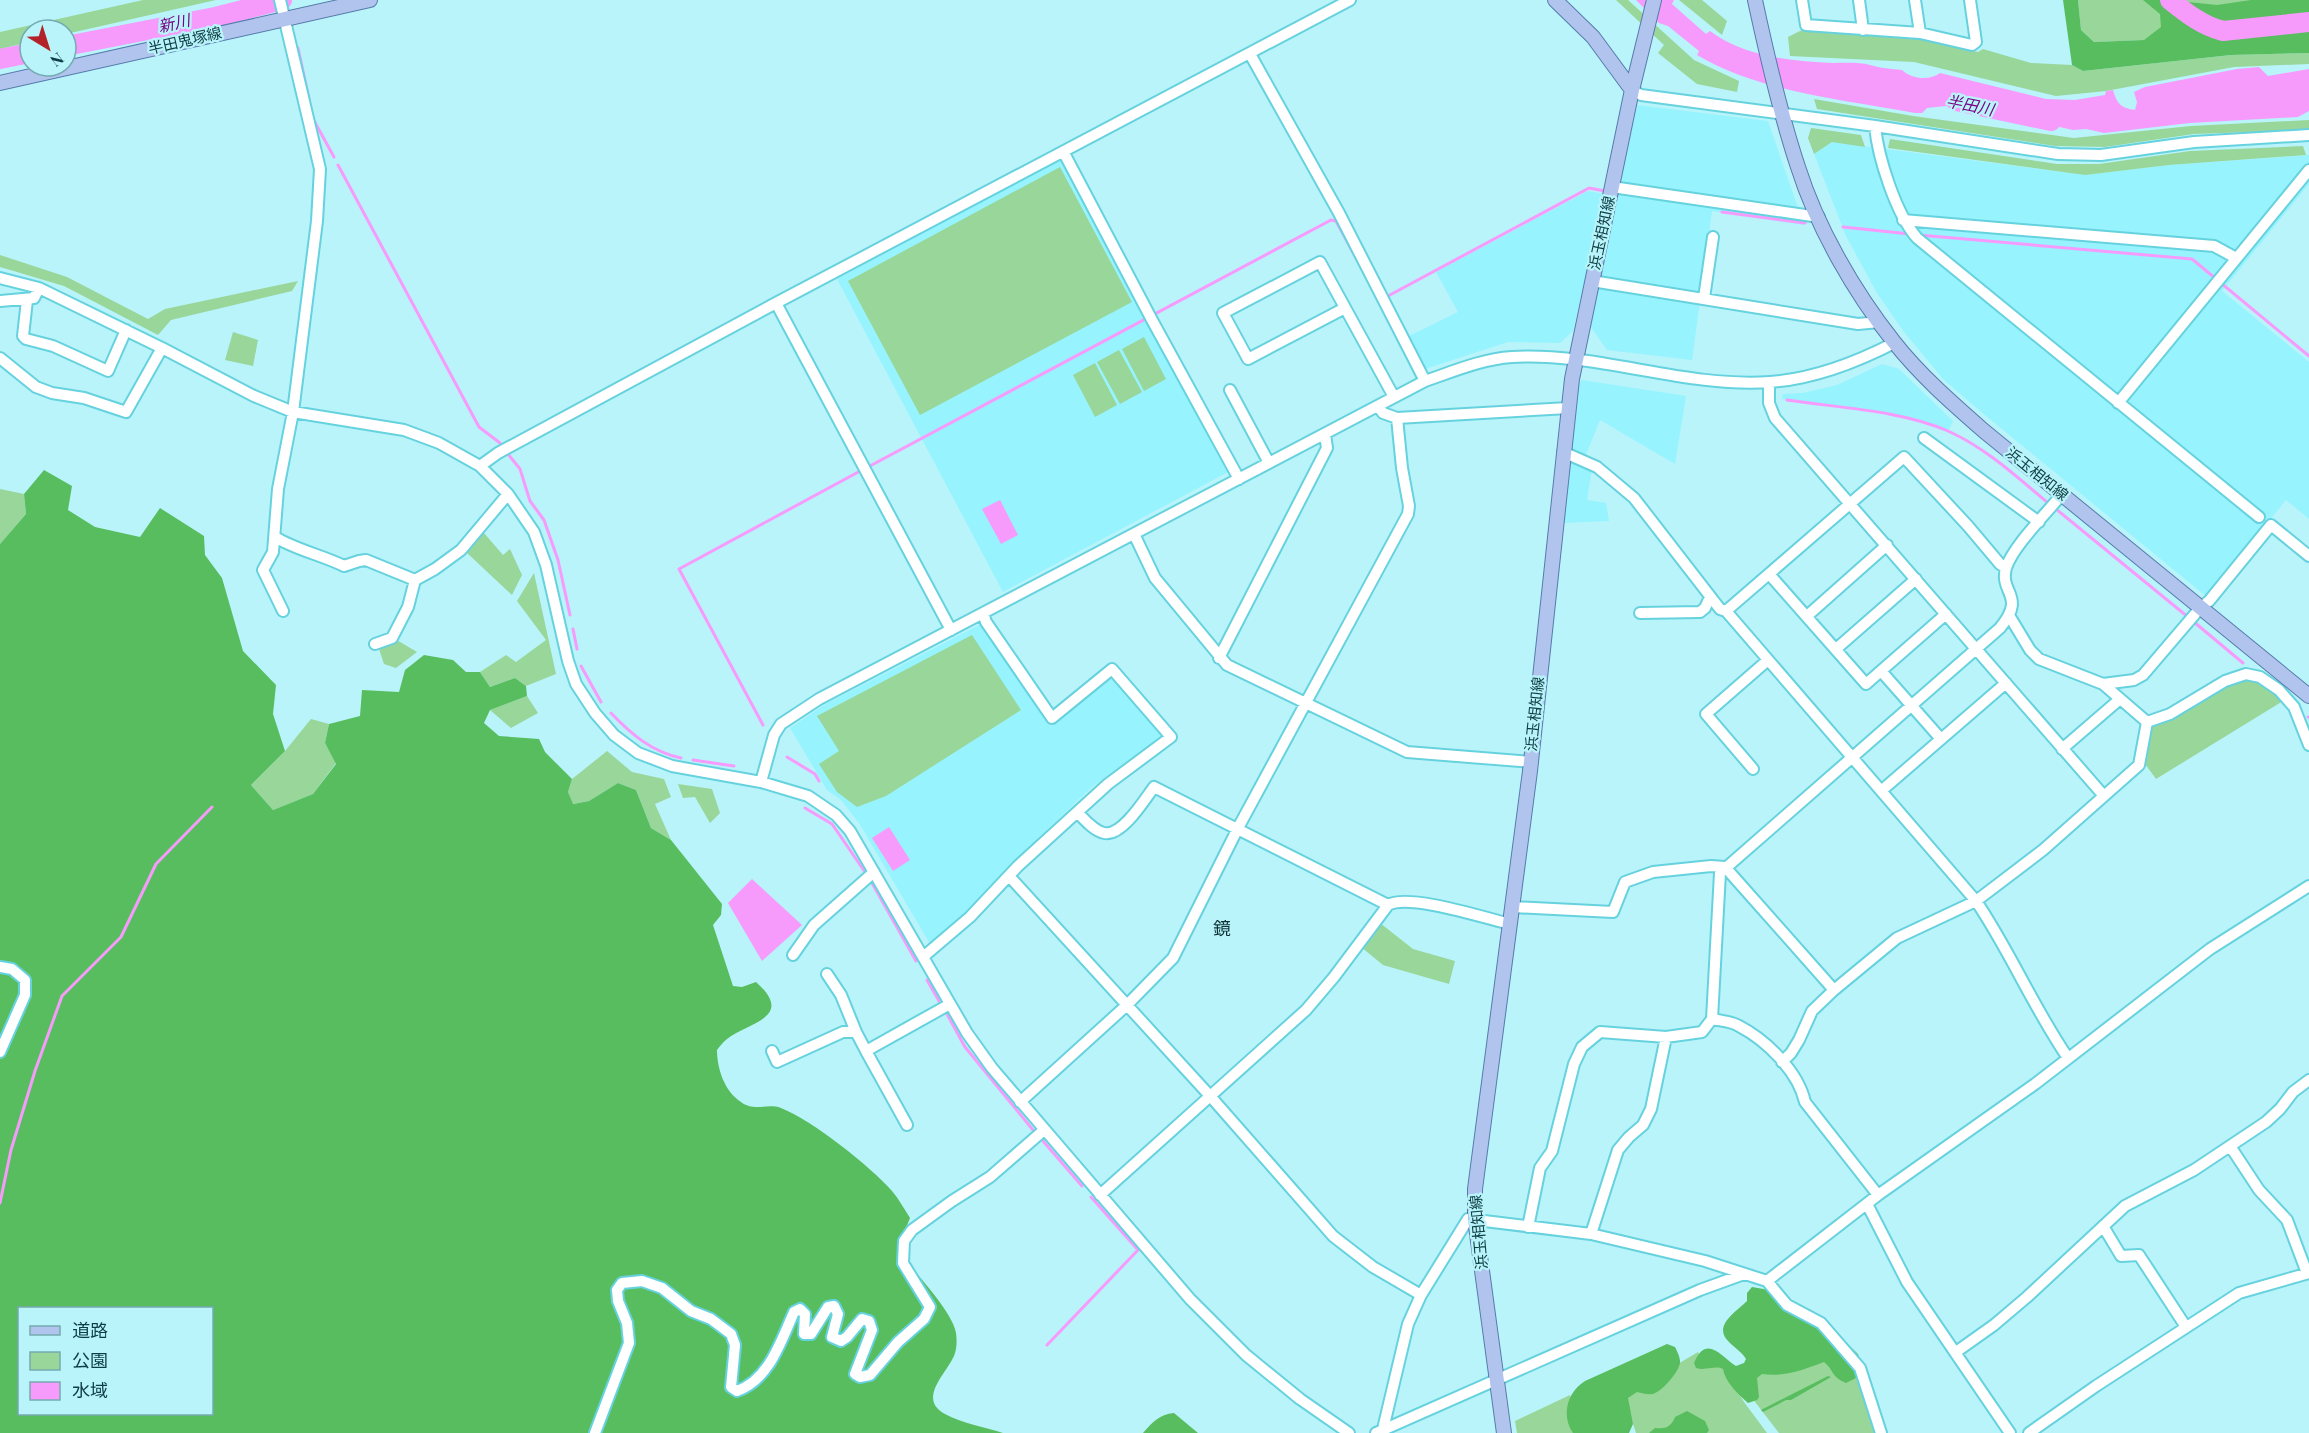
<svg xmlns="http://www.w3.org/2000/svg" width="2309" height="1433" viewBox="0 0 2309 1433" font-family="'Playfair Display','Noto Sans JP',serif">
	<style>
		.built { fill: #97f3fd }
		.green { fill: #99d69a }
		.forest { fill: #58bd5e; fill-rule: evenodd }
		.water { fill: #f69bfc }
		.lines { fill: none; stroke-linecap: round; stroke-linejoin: round }
		.stream { stroke: #f69bfc; stroke-width: 3 }
		.river { stroke: #f69bfc; stroke-width: 20 }
		.minor-casing { stroke: #66d2de; stroke-width: 14 }
		.major-casing { stroke: #567bab; stroke-width: 16 }
		.minor { stroke: #fff; stroke-width: 10 }
		.major { stroke: #b1c4ee; stroke-width: 14 }
		.labels { text-anchor: middle; stroke-width: 4.5; stroke-linejoin: round; paint-order: stroke }
		.street-label { font-size: 15px; fill: #0d3d42; stroke: #b9f4fb }
		.water-label { font-size: 16px; font-style: italic; fill: #7a0283; stroke: #b9f4fb }
		.quarter-label { font-size: 18px; fill: #0e3135; stroke: #b9f4fb }
	</style>
	<rect width="100%" height="100%" fill="#b9f4fb"/>
	<path class="built" d="M 1637,105 L 1768,121 L 1804,225 L 1712,211 L 1692,360 L 1607,350 L 1590,326 Z
		M 1832,142 L 2085,175 L 2169,165 L 2309,155 L 2309,184 L 2222,291 L 2309,362 L 2309,519 L 2286,500 L 2207,597 L 1980,411 L 1943,379 L 1904,332 L 1877,293 L 1846,236 L 1814,154 Z
		M 1064,158 L 1230,471 L 1003,592 L 837,279 Z
		M 1588,191 L 1604,194 L 1573,331 L 1560,343 L 1508,342 L 1425,369 L 1409,336 L 1458,312 L 1436,272 Z
		M 1882,364 L 1899,369 L 1953,421 L 1949,430 L 1908,417 L 1782,399 L 1783,394 L 1803,393 L 1837,385 Z
		M 1582,380 L 1686,396 L 1675,464 L 1600,420 L 1583,462 L 1592,468 L 1587,500 L 1606,503 L 1609,521 L 1561,523 L 1578,385 Z
		M 981,624 L 985,624 L 1052,726 L 1109,677 L 1114,677 L 1160,732 L 1161,737 L 1093,786 L 1017,858 L 963,916 L 930,944 L 859,823 L 841,800 L 827,790 L 790,728 L 824,705 Z"/>
	<path class="green" d="M 143,0 L 216,0 L 66,34 L 66,30 L 30,30 L 30,42 L 0,49 L 0,32 Z
		M 1616,0 L 1628,0 L 1694,60 L 1739,81 L 1737,92 L 1697,84 L 1658,53 L 1664,45 Z
		M 1679,0 L 1702,0 L 1727,21 L 1722,35 Z
		M 2078,0 L 2309,0 L 2144,40 L 2094,42 L 2081,30 Z
		M 1804,29 L 1920,39 L 1978,52 L 1983,49 L 2031,63 L 2072,65 L 2083,71 L 2231,55 L 2309,53 L 2309,64 L 2234,67 L 2106,91 L 2056,96 L 1914,62 L 1790,56 L 1788,37 Z
		M 1814,99 L 1913,116 L 2074,138 L 2191,126 L 2309,120 L 2309,130 L 2194,134 L 2105,147 L 2055,146 L 1817,109 Z
		M 1811,128 L 1861,135 L 1865,147 L 1832,142 L 1814,154 L 1808,138 Z
		M 1890,139 L 2057,164 L 2099,164 L 2190,151 L 2303,146 L 2306,155 L 2169,165 L 2085,175 L 1888,148 Z
		M 1060,167 L 1132,302 L 920,415 L 848,281 Z
		M 0,255 L 67,277 L 148,319 L 165,309 L 298,281 L 292,291 L 171,320 L 158,335 L 64,286 L 0,267 Z
		M 233,332 L 258,340 L 253,366 L 225,360 Z
		M 1144,337 L 1166,379 L 1144,391 L 1122,349 Z
		M 1119,350 L 1142,392 L 1120,404 L 1097,362 Z
		M 1095,363 L 1117,405 L 1095,417 L 1073,375 Z
		M 0,489 L 24,494 L 26,514 L 0,544 Z
		M 484,533 L 503,555 L 510,549 L 522,575 L 512,595 L 466,552 Z
		M 534,573 L 556,674 L 526,686 L 515,678 L 490,687 L 480,672 L 506,655 L 516,662 L 546,640 L 517,601 Z
		M 972,635 L 1021,710 L 886,796 L 857,807 L 837,792 L 819,764 L 839,751 L 817,716 Z
		M 395,639 L 417,652 L 396,668 L 384,664 L 379,649 Z
		M 2252,679 L 2271,688 L 2283,701 L 2156,779 L 2143,761 L 2150,725 C 2178,710 2221,681 2252,679 Z
		M 527,696 L 538,713 L 511,728 L 490,710 Z
		M 311,719 L 329,724 L 325,743 L 336,763 L 313,794 L 273,810 L 251,785 L 285,751 Z
		M 607,751 L 632,772 L 664,779 L 671,797 L 655,804 L 671,840 L 651,828 L 636,790 L 618,783 L 589,801 L 572,804 L 568,792 L 572,779 Z
		M 678,784 L 712,789 L 720,813 L 710,823 L 695,797 L 683,798 Z
		M 1380,923 L 1413,949 L 1455,961 L 1449,984 L 1383,965 L 1361,947 Z
		M 1698,1352 L 1705,1368 L 1721,1364 L 1744,1402 L 1767,1433 L 1636,1433 L 1624,1396 Z
		M 1840,1353 L 1861,1382 L 1874,1433 L 1779,1433 L 1742,1385 L 1754,1373 Z
		M 1570,1395 L 1582,1433 L 1517,1433 L 1515,1421 Z"/>
	<path class="forest" d="M 2063,0 L 2078,0 L 2081,30 L 2094,42 L 2144,40 L 2161,27 L 2160,14 L 2143,0 L 2186,0 L 2188,2 L 2217,5 L 2251,0 L 2309,0 L 2309,53 L 2231,55 L 2083,71 L 2072,65 Z
		M 44,470 L 72,486 L 68,510 L 95,527 L 140,537 L 160,508 L 204,536 L 205,555 L 222,578 L 243,651 L 276,685 L 273,714 L 285,751 L 251,785 L 273,810 L 313,794 L 336,764 L 325,743 L 329,724 L 360,716 L 362,690 L 399,692 L 405,670 L 424,655 L 453,660 L 466,672 L 480,672 L 490,687 L 515,678 L 526,686 L 527,696 L 490,710 L 484,723 L 499,736 L 539,739 L 545,752 L 572,779 L 568,792 L 573,804 L 589,801 L 618,783 L 636,790 L 651,828 L 671,840 L 722,904 L 721,915 L 713,925 L 733,986 L 742,987 L 756,982 C 796,1018 748,1022 727,1039 C 723,1042 720,1046 717,1050 C 717,1068 724,1091 741,1102 C 754,1112 767,1103 781,1108 C 812,1120 870,1166 892,1191 C 899,1199 904,1209 910,1218 L 897,1250 C 912,1269 953,1312 956,1333 C 957,1340 957,1349 954,1356 C 946,1374 917,1399 945,1414 C 962,1423 984,1427 1003,1433 L 0,1433 L 0,544 L 26,514 L 24,494 ZM 20,1308 L 212,1308 L 212,1414 L 20,1414 Z
		M 1752,1287 L 1769,1290 L 1816,1314 L 1858,1354 L 1861,1364 L 1856,1378 L 1846,1383 C 1831,1377 1834,1370 1824,1362 C 1803,1370 1785,1377 1762,1374 L 1757,1378 L 1759,1397 L 1757,1400 L 1748,1403 C 1738,1394 1725,1382 1723,1369 C 1715,1365 1706,1371 1696,1368 L 1694,1363 C 1706,1333 1722,1357 1736,1366 L 1744,1363 L 1746,1359 C 1742,1352 1735,1348 1729,1342 C 1712,1326 1736,1312 1747,1301 L 1747,1293 Z
		M 1667,1344 L 1675,1347 C 1677,1351 1680,1357 1680,1361 C 1681,1370 1661,1393 1652,1394 C 1648,1395 1642,1393 1637,1392 L 1628,1398 L 1633,1424 L 1629,1433 L 1573,1433 C 1561,1416 1567,1392 1585,1381 Z
		M 1828,1376 L 1831,1377 L 1791,1400 L 1786,1400 L 1763,1412 L 1761,1410 Z
		M 1687,1411 L 1705,1421 L 1709,1430 L 1707,1433 L 1649,1433 L 1655,1428 C 1666,1429 1671,1427 1675,1417 Z
		M 1174,1413 L 1198,1433 L 1143,1433 C 1152,1423 1159,1414 1174,1413 Z"/>
	<path class="water" d="M 1636,0 L 1674,0 L 1672,4 L 1706,34 L 1710,31 C 1745,57 1790,61 1833,63 C 1845,63 1859,62 1870,65 C 1881,68 1890,69 1902,70 C 1911,79 1930,81 1940,73 L 2046,99 L 2075,100 L 2105,95 L 2106,91 L 2113,90 C 2117,104 2121,108 2135,110 L 2137,102 L 2134,92 L 2145,87 L 2237,69 L 2259,67 L 2268,76 L 2309,69 L 2309,111 L 2298,117 L 2190,123 L 2104,133 L 2086,129 L 2073,130 L 2046,124 L 2006,107 L 1991,105 L 1962,109 L 1946,106 L 1927,108 L 1922,113 L 1915,113 C 1844,100 1759,92 1697,55 L 1699,51 L 1668,26 L 1659,23 Z
		M 1000,500 L 1018,535 L 1001,544 L 982,509 Z
		M 889,827 L 910,860 L 893,871 L 872,838 Z
		M 752,879 L 802,925 L 762,961 L 728,903 Z"/>
	<g class="lines">
		<path class="stream" d="M 298,48 L 309,99
			M 312,117 L 334,157
			M 338,165 L 479,427 L 500,443
			M 1722,212 L 1805,223
			M 1843,227 L 1910,234
			M 1919,235 L 2192,259 L 2309,356
			M 1388,296 L 1589,188 L 1605,191
			M 1787,400 C 1839,408 1900,410 1948,431 C 1986,448 2017,477 2048,503
			M 508,454 L 520,469 L 530,501 L 544,520 L 558,560 L 570,615
			M 868,467 L 1331,220 L 1336,221 L 1362,269
			M 2056,509 L 2188,617
			M 2194,622 L 2243,663
			M 573,629 L 577,649
			M 581,666 L 601,702
			M 611,713 C 631,734 652,752 681,758
			M 2308,717 L 2309,717
			M 763,725 L 679,569 L 862,470
			M 787,757 L 815,774 L 819,781
			M 693,760 L 734,766
			M 805,808 L 832,824 L 865,872
			M 872,883 L 916,961
			M 927,980 L 939,1001
			M 947,1014 L 965,1047 L 1033,1130
			M 1043,1141 L 1082,1186
			M 0,1203 L 11,1150 L 35,1071 L 62,996 L 121,937 L 156,864 L 212,807
			M 1047,1345 L 1138,1250 L 1091,1197"/>
		<path class="river" d="M 2170,0 C 2186,13 2203,26 2223,31 L 2309,22
			M 66,46 L 215,17 L 282,0
			M 0,59 L 30,53
			M 1956,101 L 2051,121"/>
		<g class="minor-casing">
			<path id="minor" d="M 280,0 L 320,169 L 317,221 L 293,412 L 278,489 L 273,552 L 263,570 L 283,611
				M 1802,0 L 1806,25 L 1920,33 L 1972,45 L 1976,42 L 1970,0
				M 1859,0 L 1863,30
				M 1915,0 L 1920,33
				M 1250,54 L 1339,213 L 1425,381
				M 1632,90 L 1641,95 L 1875,126 L 2058,154 L 2101,155 L 2194,142 L 2309,135
				M 1875,126 C 1878,158 1896,214 1917,238 L 2259,517
				M 1064,153 L 1152,320 L 1239,479
				M 1612,187 L 1819,217
				M 1903,220 L 2214,246 L 2236,258
				M 0,278 L 39,288 L 162,348 L 254,396 L 293,412 L 404,430 L 439,443 L 480,466 L 508,494 L 534,532 L 546,565 L 568,661 L 576,684 L 595,713 L 614,735 L 638,753 L 672,766 L 761,782 L 808,796 L 836,815 L 850,831 L 967,1033 L 992,1068 L 1190,1299 L 1246,1355 L 1300,1399 L 1349,1433
				M 1592,281 L 1858,324 L 1879,322
				M 1704,298 L 1713,237
				M 27,300 L 23,336 L 26,339 L 53,346 L 108,371 L 126,330
				M 0,301 L 34,298 L 39,288
				M 776,303 L 951,630
				M 1345,308 L 1248,359 L 1223,313 L 1320,262 L 1394,397
				M 0,358 L 36,387 L 52,393 L 84,398 L 126,412 L 162,348
				M 1769,382 L 1769,403 L 1775,418 L 2104,796
				M 1230,390 L 1269,463
				M 2118,403 L 2309,170
				M 1378,406 L 1383,413 L 1397,418 L 1568,408
				M 1924,438 L 2039,522
				M 1563,452 L 1597,467 L 1634,498 L 1720,609 L 1726,611 L 1976,901 C 2010,951 2033,1007 2068,1058
				M 480,466 L 498,453 L 776,303 L 1350,0
				M 1134,534 L 1155,578 L 1227,665 L 1407,752 L 1531,762
				M 275,537 C 296,550 322,555 344,566 L 359,561 L 366,560 L 415,580
				M 1769,574 L 1866,684 L 1946,614
				M 1726,611 L 1904,457 L 1968,526 L 2000,564 L 2006,568
				M 1640,613 L 1700,612 L 1705,608 L 1710,597
				M 1807,616 L 1887,545
				M 2010,617 L 2030,650 L 2039,659 L 2103,684 L 2147,722
				M 375,644 L 392,638 L 408,607 L 415,580 L 435,569 L 461,550 L 508,494
				M 1836,649 L 1916,579
				M 1219,658 L 1327,448 L 1325,434
				M 1881,671 L 1941,739
				M 2103,684 L 2134,680 L 2143,675 L 2201,607 L 2209,601 L 2271,525 L 2309,556
				M 2147,722 L 2170,714 L 2225,681 L 2246,674 L 2260,677 L 2279,690 L 2294,707 L 2309,745
				M 2062,749 L 2120,699
				M 1753,769 L 1706,714 L 1768,660
				M 761,782 L 774,735 L 781,724 L 819,699 L 1425,381 C 1454,371 1482,359 1512,357 C 1599,352 1683,388 1770,382 C 1814,379 1855,363 1894,343
				M 1881,791 L 2006,683
				M 1078,813 C 1085,820 1094,831 1104,833 C 1122,837 1145,799 1154,787 L 1388,905
				M 1009,876 L 1211,1097 L 1333,1236 L 1373,1267 L 1421,1295
				M 1513,907 L 1613,912 L 1625,882 L 1653,872 L 1711,866 L 1725,867 L 1834,990
				M 793,955 L 814,925 L 874,872
				M 923,957 L 970,917 L 1018,866 L 1108,784 L 1171,737 L 1112,669 L 1052,718 L 986,622 L 983,613
				M 0,967 L 12,969 L 25,980 L 25,995 L 0,1052
				M 827,974 L 841,995 L 856,1032
				M 1712,1019 C 1721,1021 1731,1021 1739,1026 C 1766,1040 1798,1071 1805,1102 L 1878,1195
				M 772,1051 L 777,1062 L 843,1032 L 856,1032 L 866,1051 L 950,1004
				M 866,1051 L 907,1125
				M 1782,1062 L 1791,1053 L 1799,1040 L 1812,1011 L 1834,990 L 1897,938 L 1976,901 L 2043,850 L 2139,765 L 2147,722
				M 1020,1102 L 1127,1005 L 1173,958 L 1238,828 L 1408,514 L 1409,506 L 1402,468 L 1397,418
				M 2230,1146 L 2259,1190 L 2287,1220 L 2307,1273
				M 1100,1195 L 1306,1010 L 1334,977 L 1388,905 C 1408,893 1485,918 1510,924
				M 1867,1204 L 1907,1282 L 2010,1433
				M 2103,1226 L 2121,1256 L 2139,1255 L 2186,1327
				M 1528,1227 L 1540,1168 L 1552,1151 L 1574,1064 L 1582,1047 L 1600,1032 L 1666,1037 L 1702,1032 L 1712,1019 L 1720,873 L 2000,628 C 2027,595 1999,594 2006,568 C 2013,546 2047,513 2062,494
				M 1591,1234 L 1618,1150 L 1629,1137 L 1643,1125 L 1651,1109 L 1666,1037
				M 1767,1281 L 1878,1195 L 2035,1084 L 2210,949 L 2309,886
				M 1956,1352 L 1994,1325 L 2027,1297 L 2125,1206 L 2194,1170 L 2266,1122 L 2280,1109 L 2293,1092 L 2309,1080
				M 1383,1429 L 1408,1324 L 1421,1295 L 1468,1219 L 1591,1234 L 1705,1261 L 1767,1281 L 1787,1305 L 1821,1323 L 1860,1368 L 1881,1433
				M 595,1433 L 629,1343 L 627,1323 L 618,1301 L 617,1290 L 622,1283 L 642,1281 L 662,1288 L 691,1311 L 711,1319 L 731,1334 L 735,1345 L 731,1387 L 737,1391 C 769,1380 781,1341 794,1312 L 800,1309 L 805,1314 L 804,1334 L 811,1334 L 828,1307 L 834,1306 L 838,1314 L 832,1337 L 841,1341 L 847,1337 L 862,1319 L 869,1321 L 872,1330 L 855,1374 L 860,1377 L 870,1375 L 898,1342 L 924,1319 L 930,1307 L 903,1263 L 904,1241 L 912,1230 L 952,1201 L 990,1177 L 1044,1130
				M 1376,1433 L 1700,1290 L 1744,1274
				M 2029,1433 L 2096,1386 L 2239,1293 L 2309,1273"/>
		</g>
		<g class="major-casing">
			<path id="major" d="M 1555,0 L 1593,37 L 1632,90
				M 1755,0 C 1767,56 1780,113 1798,167 C 1817,227 1854,292 1894,342 C 1920,375 1952,403 1984,431 L 2309,696
				M 0,83 L 370,0
				M 1504,1433 L 1475,1219 L 1475,1189 L 1530,771 L 1572,379 L 1632,90 L 1654,0"/>
		</g>
		<use href="#minor" class="minor"/>
		<use href="#major" class="major"/>
	</g>
	<g class="labels">
		<g class="street-label">
			<text transform="translate(185 41) rotate(-13)" y="5">半田鬼塚線</text>
			<text transform="translate(1602 233) rotate(-78)" y="5">浜玉相知線</text>
			<text transform="translate(2037 474) rotate(39)" y="5">浜玉相知線</text>
			<text transform="translate(1535 714) rotate(-84)" y="5">浜玉相知線</text>
			<text transform="translate(1479 1232) rotate(-95)" y="5">浜玉相知線</text>
		</g>
		<g class="water-label">
			<text transform="translate(174 23) rotate(-12)" y="6">新川</text>
			<text transform="translate(1970 105) rotate(11)" y="6">半田川</text>
		</g>
		<g class="quarter-label">
			<text x="1222" y="935">鏡</text>
		</g>
	</g>
	<rect x="18" y="1307" width="195" height="108" fill="#b9f4fb" stroke="#74abb1" stroke-width="1.5"/>
	<rect x="30" y="1326" width="30" height="9" fill="#b1c4ee" stroke="#74abb1" stroke-width="1.5"/>
	<text x="72" y="1337" font-size="18" fill="#0d3d42">道路</text>
	<rect x="30" y="1352" width="30" height="18" fill="#99d69a" stroke="#74abb1" stroke-width="1.5"/>
	<text x="72" y="1367" font-size="18" fill="#0d3d42">公園</text>
	<rect x="30" y="1382" width="30" height="18" fill="#f69bfc" stroke="#74abb1" stroke-width="1.5"/>
	<text x="72" y="1397" font-size="18" fill="#0d3d42">水域</text>
	<g transform="translate(48 48) rotate(142)"><circle r="28" fill="#b9f4fb" stroke="#74abb1" stroke-width="1.5"/>
	<path d="M0-4.5L10 22L0 15L-10 22Z" fill="#b32229"/>
	<text y="-9" font-size="16" font-weight="bold" text-anchor="middle" fill="#0d3d42">N</text>
	</g>
</svg>
